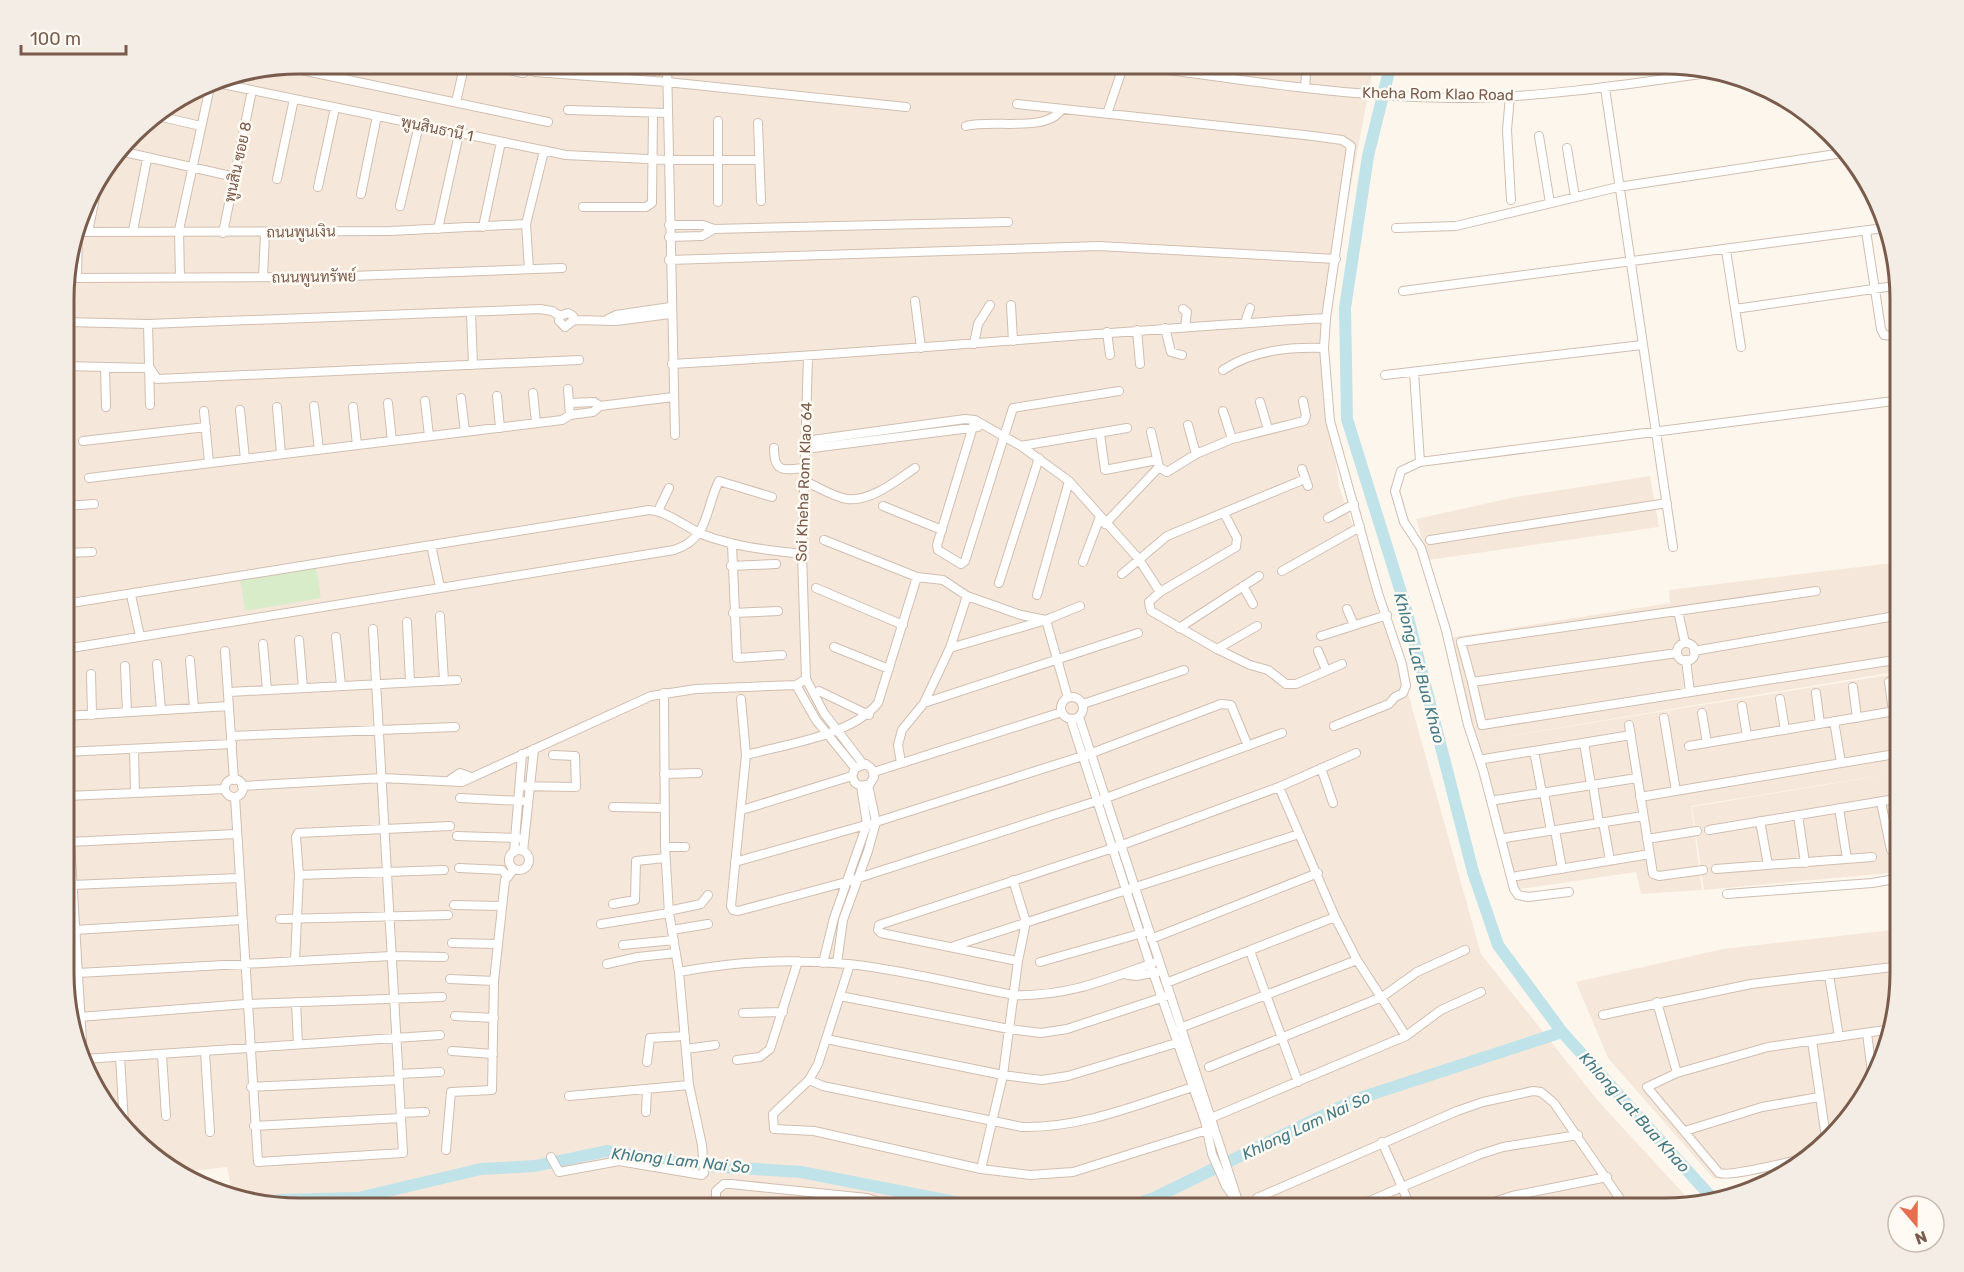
<svg xmlns="http://www.w3.org/2000/svg" width="1964" height="1272" viewBox="0 0 1964 1272" font-family="Rubik,Sarabun,sans-serif">
	<style>
		.residential { fill: #f5e8da }
		.green { fill: #d8ecc9 }
		.lines { fill: none; stroke-linecap: round; stroke-linejoin: round }
		.river { stroke: #bfe3e8; stroke-width: 12 }
		.minor-casing { stroke: #d1beb0; stroke-width: 10 }
		.minor { stroke: #fff; stroke-width: 8 }
		.labels { text-anchor: middle; stroke-width: 5; stroke-linejoin: round; paint-order: stroke }
		.street-label { font-size: 15px; fill: #7a5c4d; stroke: #fffaf3 }
		.water-label { font-size: 16px; font-style: italic; fill: #437c86; stroke: #fffaf3 }
		.rim { fill: none; stroke: #7a5c4d; stroke-width: 3 }
	</style>
	<rect width="100%" height="100%" fill="#fdf6ec"/>
	<path class="residential" d="M 298,63 L 1374,63 L 1333,281 L 1325,372 L 1339,487 L 1390,629 L 1481,954 L 1599,1102 L 1694,1205 L 1681,1209 L 298,1209 L 233,1199 L 227,1167 L 176,1173 L 168,1169 L 95,1092 L 65,1004 L 65,268 L 87,194 L 143,122 L 209,81 Z
		M 1650,476 L 1659,527 L 1429,560 L 1416,519 L 1516,497 Z
		M 1901,562 L 1901,671 L 1479,741 L 1901,673 L 1901,872 L 1704,890 L 1692,807 L 1896,773 L 1691,806 L 1702,890 L 1641,894 L 1636,872 L 1513,890 L 1449,638 L 1670,603 L 1669,590 Z
		M 1901,929 L 1901,989 L 1889,1049 L 1861,1104 L 1781,1178 L 1775,1166 L 1714,1179 L 1608,1058 L 1576,982 L 1723,949 Z"/>
	<path class="green" d="M 316,565 L 321,598 L 245,611 L 240,578 Z"/>
	<g class="lines">
		<path class="river" d="M 1391,63 L 1368,156 L 1345,308 L 1347,419 L 1404,602 L 1473,872 L 1498,945 L 1562,1032 L 1713,1199
			M 265,1205 L 278,1200 L 358,1198 L 481,1169 L 535,1166 L 607,1151 L 692,1165 L 801,1172 L 991,1209
			M 1123,1209 L 1154,1198 L 1357,1099 L 1562,1032"/>
		<g class="minor-casing">
			<path id="minor" d="M 474,63 L 523,73
				M 667,63 L 675,435
				M 1117,63 C 1236,79 1355,99 1474,98 C 1558,96 1640,82 1723,71
				M 282,66 L 548,122
				M 535,72 L 667,82 L 906,107
				M 208,81 L 566,155 L 668,160 L 759,160
				M 1305,87 L 1307,63
				M 1605,88 L 1673,547
				M 1510,96 L 1507,130 L 1511,200
				M 456,102 L 465,63
				M 1017,104 L 1313,136 L 1342,140 L 1351,146 L 1326,318 L 1324,348 L 1330,421 L 1378,593 L 1402,664 L 1406,686 L 1403,693 L 1395,697 L 1389,704 L 1334,726
				M 568,110 L 667,113
				M 1107,114 L 1124,64
				M 153,115 L 201,126
				M 718,121 L 718,202
				M 758,123 L 761,201
				M 966,126 C 993,119 1047,133 1062,109
				M 1539,136 L 1550,203
				M 1567,148 L 1575,197
				M 120,151 L 235,177
				M 277,179 L 294,99
				M 318,187 L 335,108
				M 361,194 L 377,116
				M 400,206 L 419,125
				M 583,207 L 646,207 L 652,203 L 653,113
				M 669,225 L 703,225 L 714,229 L 1008,222
				M 483,227 L 501,142
				M 1396,228 L 1456,226 L 1618,187 L 1843,153
				M 438,229 L 459,134
				M 133,231 L 147,159
				M 1866,231 L 1881,329 L 1884,335 L 1901,337
				M 76,232 L 391,231 L 526,224
				M 88,232 L 99,178
				M 223,233 L 252,90
				M 669,237 L 702,236 L 714,229
				M 1726,250 L 1741,347
				M 669,260 L 1099,246 L 1336,259
				M 529,269 L 526,224 L 544,151
				M 263,277 L 265,233
				M 65,278 L 325,277 L 562,268
				M 77,278 L 78,232
				M 180,278 L 179,230 L 211,82
				M 1403,291 L 1884,228
				M 915,301 L 921,348
				M 1011,305 L 1013,341
				M 1183,309 L 1187,312 L 1185,327
				M 1735,309 L 1901,285
				M 471,313 L 473,365
				M 560,316 L 559,321 L 565,327 L 574,320
				M 608,319 L 616,315 L 670,307
				M 65,322 L 148,324 L 540,309 L 552,311 L 560,316 L 568,313 L 573,316 L 574,320 L 616,321 L 670,314
				M 1245,323 L 1250,308
				M 148,324 L 150,405
				M 1165,328 L 1171,352 L 1182,355
				M 1137,330 L 1140,364
				M 1107,332 L 1110,355
				M 974,344 L 978,324 L 990,305
				M 672,364 C 890,352 1108,331 1326,318
				M 65,366 L 150,368 L 157,379 L 579,360
				M 105,368 L 106,407
				M 1223,370 C 1253,350 1289,347 1324,348
				M 1414,372 L 1420,462
				M 1385,375 L 1642,345
				M 533,393 L 536,423
				M 497,396 L 500,428
				M 461,398 L 465,432
				M 425,401 L 429,436
				M 1260,402 L 1268,429
				M 388,403 L 392,441
				M 570,403 L 594,402 L 600,406
				M 314,406 L 319,450
				M 277,407 L 281,454
				M 353,407 L 357,445
				M 240,410 L 245,459
				M 204,411 L 209,463
				M 1223,411 L 1232,439
				M 570,415 L 593,412 L 600,406 L 673,397
				M 975,420 L 937,545 L 938,550 L 961,564 L 965,561 L 1013,408 L 1119,391
				M 1188,425 L 1196,454
				M 1151,432 L 1159,467 L 1167,472 L 1196,454 L 1232,439 L 1304,421 L 1306,416 L 1303,401
				M 1100,434 L 1105,470 L 1157,460
				M 83,441 L 206,427
				M 805,441 L 965,419 L 975,420 L 1021,446 L 1069,481 L 1138,558 L 1160,592
				M 1021,446 L 1127,428
				M 774,448 C 774,473 783,470 804,468
				M 805,449 L 978,427
				M 65,451 L 66,451
				M 1302,469 L 1308,486
				M 89,478 L 562,420 L 570,415 L 568,389
				M 804,481 C 817,486 833,497 847,499 C 871,502 897,480 915,468
				M 65,506 L 94,504
				M 883,506 L 942,530
				M 658,511 L 669,488
				M 1224,513 L 1237,538 L 1236,547 L 1160,592 L 1149,602 L 1151,611 L 1217,649 L 1250,665 L 1268,670 L 1286,684 L 1296,684 L 1342,664
				M 1328,518 L 1354,504
				M 1105,524 L 1159,467
				M 824,540 L 917,577 L 943,580 L 967,596 L 1021,615 L 1046,620 L 1068,698
				M 1430,540 L 1667,503
				M 431,545 L 440,587
				M 732,545 L 737,658 L 782,655
				M 65,553 L 92,552
				M 1083,562 L 1100,517
				M 731,566 L 776,564
				M 1282,571 L 1360,527
				M 1122,574 L 1167,536 L 1305,479
				M 999,583 L 1039,458
				M 1243,586 L 1253,604
				M 816,588 L 903,625
				M 131,595 L 140,636
				M 1037,595 L 1069,481
				M 65,604 L 649,510 C 670,512 686,528 704,535 C 736,547 768,550 802,554
				M 1347,609 L 1354,625
				M 1678,611 L 1685,643
				M 733,613 L 778,611
				M 440,616 L 444,681
				M 407,622 L 410,682
				M 1179,628 L 1259,576
				M 1321,636 L 1387,615
				M 336,637 L 341,685
				M 299,640 L 303,688
				M1677 652a9 9 0 1 1 18 0a9 9 0 1 1-18 0Z
				M 263,644 L 267,690
				M 834,647 L 889,669
				M 950,648 L 1046,620 L 1080,606
				M 65,649 L 674,550 C 710,538 704,511 719,481 L 772,497
				M 1217,649 L 1257,626
				M 225,651 L 234,780
				M 1318,651 L 1326,670
				M 1694,651 L 1901,615
				M 1677,653 L 1472,682 L 1461,642 L 1816,591
				M 190,660 L 194,708
				M 1686,660 L 1690,692
				M 157,664 L 161,710
				M 125,666 L 127,712
				M 91,674 L 92,715
				M 806,679 L 824,713 L 863,764
				M 1472,682 L 1482,725 L 1901,659
				M 1889,682 L 1893,711
				M 796,685 L 816,720 L 855,768
				M 1853,687 L 1857,718
				M 819,691 L 869,715
				M 229,692 L 457,680
				M 1816,693 L 1820,724
				M1061 708a11 11 0 1 1 22 0a11 11 0 1 1-22 0Z
				M 741,699 L 746,755 L 731,906 L 733,910 L 738,911 L 846,882 L 1106,798 L 1282,733
				M 1780,699 L 1785,730
				M 924,703 L 1138,633
				M 1083,704 L 1184,670
				M 1742,706 L 1747,736
				M 1702,713 L 1707,743
				M 65,716 L 229,706
				M 1079,717 L 1237,1198
				M 1664,718 L 1676,791
				M 1071,720 L 1150,964 L 1205,1121 L 1212,1154 L 1226,1186 L 1242,1209
				M 1834,721 L 1841,763
				M 1629,725 L 1653,874 L 1659,876 L 1703,870
				M 231,736 L 455,727
				M 1584,743 L 1591,785
				M 1689,746 L 1901,710
				M 134,749 L 135,793
				M 1534,751 L 1542,793
				M 65,752 L 232,744
				M 746,755 C 786,744 851,736 878,703 L 917,577
				M 65,759 L 83,1058
				M 1484,759 L 1631,735
				M 901,763 L 898,745 L 902,730 L 924,703 L 950,648 L 967,596
				M 1321,768 L 1333,803
				M 874,772 L 1062,712
				M 664,774 L 698,773
				M 451,779 L 460,773 L 471,777
				M225 788a9 9 0 1 1 18 0a9 9 0 1 1-18 0Z
				M 1593,785 L 1599,823
				M 242,786 L 382,778 L 462,782 L 651,696 L 696,689 L 796,685 L 806,679 L 802,554 L 808,357
				M 520,786 L 576,787 L 575,756 L 553,755
				M 1279,787 L 1335,917 L 1357,960 L 1406,1036
				M 1544,793 L 1551,831
				M 67,796 L 225,789
				M 235,797 L 258,1162 L 403,1153 L 373,629
				M 1640,797 L 1901,753
				M 460,798 L 522,801
				M 1496,800 L 1637,778
				M 1881,802 L 1891,850 L 1901,848
				M 613,807 L 665,808
				M 1839,808 L 1847,859
				M 742,810 L 852,776
				M 1798,815 L 1805,863
				M 1760,821 L 1768,865
				M 1603,822 L 1610,860
				M 1555,830 L 1562,869
				M 1709,830 L 1901,798
				M 457,836 L 518,838
				M 1505,838 L 1643,816
				M 1647,839 L 1697,831
				M 69,842 L 236,834
				M 665,847 L 685,847
				M509 860a10 10 0 1 1 20 0a10 10 0 1 1-20 0Z
				M 523,851 L 534,749
				M 514,852 L 522,754
				M 735,862 L 876,822 L 1092,753 L 1221,704 L 1231,705 L 1248,746
				M 459,868 L 502,870 L 508,877
				M 1716,869 L 1872,857
				M 299,875 L 444,870
				M 1517,876 L 1650,854
				M 1013,880 L 1026,922 L 1018,961
				M 72,885 L 238,878
				M 1569,892 L 1528,897 L 1518,895 L 1514,889 L 1483,770 L 1468,725 L 1446,630 L 1421,548 L 1404,522 L 1395,491 L 1401,471 L 1420,462 L 1901,400
				M 1727,894 L 1872,883 L 1901,878
				M 613,904 L 635,900 L 636,861 L 665,858
				M 454,905 L 502,906
				M 668,911 L 701,904 L 708,895
				M 280,919 L 448,915
				M 601,924 L 669,913
				M 74,930 L 241,920
				M 672,930 L 708,924
				M 1151,939 L 1318,873
				M 452,943 L 498,944
				M 623,945 L 674,940
				M 954,946 L 1299,834
				M 1250,951 L 1298,1082
				M 295,961 L 299,875 L 296,837 L 298,833 L 450,826
				M 1040,962 L 1146,932
				M 823,963 L 834,918 L 867,824 L 861,786 L 855,783 L 852,776 L 855,768 L 866,764 L 872,769 L 874,777 L 870,784 L 861,786
				M 837,963 L 843,920 L 868,851 L 876,822 L 868,785
				M 607,964 L 638,957 L 676,953
				M 850,964 L 818,1064 L 809,1080 L 773,1114 L 774,1129 L 814,1131 L 981,1169 L 1003,1075 L 1018,961 L 881,933 L 878,930 L 879,925 L 1122,845 L 1279,787 L 1356,753
				M 679,972 C 734,961 792,959 848,964 C 900,969 961,985 1014,995 C 1066,997 1105,980 1153,963
				M 78,973 L 391,956 L 444,957
				M 1123,974 L 1136,976 L 1158,972
				M 1829,975 L 1839,1037
				M 450,979 L 494,981 L 505,880 L 514,869
				M 1166,983 L 1335,917
				M 840,996 L 1009,1029 L 1041,1033 L 1067,1029 L 1167,996
				M 296,1002 L 298,1044
				M 1657,1002 L 1677,1073
				M 743,1013 L 783,1012
				M 1603,1015 L 1751,984 L 1901,966
				M 455,1016 L 494,1018
				M 79,1017 L 246,1004 L 442,997
				M 1180,1028 L 1357,960
				M 1867,1033 L 1873,1081
				M 826,1039 L 1003,1075 L 1042,1080 L 1068,1076 L 1183,1041
				M 1812,1041 L 1826,1138
				M 686,1049 L 715,1045
				M 452,1051 L 493,1054
				M 205,1052 L 210,1132
				M 162,1055 L 166,1116
				M 120,1057 L 124,1123
				M 84,1059 L 440,1035
				M 737,1060 L 760,1057 L 770,1049 L 798,961
				M 647,1062 L 650,1038 L 685,1036
				M 1209,1067 L 1382,997 L 1417,972 L 1465,950
				M 399,1074 L 440,1072
				M 809,1080 L 823,1086 L 1022,1127 C 1083,1128 1139,1104 1196,1086
				M 251,1087 L 399,1080
				M 569,1096 L 689,1085
				M 646,1112 L 647,1089
				M 401,1113 L 425,1112
				M 1211,1118 L 1406,1036 L 1441,1010 L 1481,992
				M 254,1126 L 401,1118
				M 1685,1131 L 1762,1107 L 1819,1097
				M 446,1150 L 451,1092 L 492,1090 L 494,980
				M 551,1157 L 559,1172 L 619,1161 L 702,1175 L 704,1173 L 702,1145 L 689,1085 L 679,972 L 669,913 L 665,847 L 664,693
				M 1803,1159 C 1786,1162 1731,1177 1719,1173 L 1647,1087 L 1677,1073 L 1768,1047 L 1892,1029
				M 981,1169 L 1030,1175 L 1073,1172 L 1210,1129
				M 1257,1198 L 1457,1111 L 1483,1102 L 1533,1091 L 1541,1092 L 1554,1103 L 1627,1209
				M 716,1209 L 716,1191 L 724,1184 L 731,1184 L 867,1198 L 877,1201 L 882,1209
				M 1351,1209 L 1402,1187 L 1382,1142
				M 1411,1209 L 1402,1187 L 1478,1155 L 1503,1147 L 1578,1135
				M 1472,1209 L 1512,1196 L 1607,1177"/>
		</g>
		<use href="#minor" class="minor"/>
	</g>
	<g class="labels">
		<g class="street-label">
			<text transform="translate(1438 94) rotate(1)" y="5">Kheha Rom Klao Road</text>
			<text transform="translate(437 129) rotate(12)" y="5">พูนสินธานี 1</text>
			<text transform="translate(238 162) rotate(-78)" y="5">พูนสิน ซอย 8</text>
			<text transform="translate(301 232) rotate(-1)" y="5">ถนนพูนเงิน</text>
			<text transform="translate(314 277) rotate(-1)" y="5">ถนนพูนทรัพย์</text>
			<text transform="translate(804 482) rotate(-88)" y="5">Soi Kheha Rom Klao 64</text>
		</g>
		<g class="water-label">
			<text transform="translate(1420 668) rotate(75)" y="6">Khlong Lat Bua Khao</text>
			<text transform="translate(1635 1112) rotate(48)" y="6">Khlong Lat Bua Khao</text>
			<text transform="translate(1306 1125) rotate(-25)" y="6">Khlong Lam Nai So</text>
			<text transform="translate(681 1160) rotate(6)" y="6">Khlong Lam Nai So</text>
		</g>
	</g>
	<path d="M0 0H1964V1272H0ZM299 74H1665A225 225 0 0 1 1890 299V973A225 225 0 0 1 1665 1198H299A225 225 0 0 1 74 973V299A225 225 0 0 1 299 74Z" fill="#f4ede6" fill-rule="evenodd"/>
	<path class="rim" d="M299 74H1665A225 225 0 0 1 1890 299V973A225 225 0 0 1 1665 1198H299A225 225 0 0 1 74 973V299A225 225 0 0 1 299 74Z"/>
	<g transform="translate(1916 1224) rotate(160)"><circle r="28" fill="#fffaf3" stroke="#cabbb1" stroke-width="1.5"/>
	<path d="M0-4.5L10 22L0 15L-10 22Z" fill="#e76f51"/>
	<text y="-9" font-size="16" font-weight="bold" text-anchor="middle" fill="#7a5c4d">N</text>
	</g>
	<path d="M21 45v9h105v-9" fill="none" stroke="#7a5c4d" stroke-width="3"/>
	<text x="30" y="45" font-size="18" fill="#7a5c4d" stroke="#fffaf3" stroke-width="4.5" paint-order="stroke">100 m</text>
</svg>
